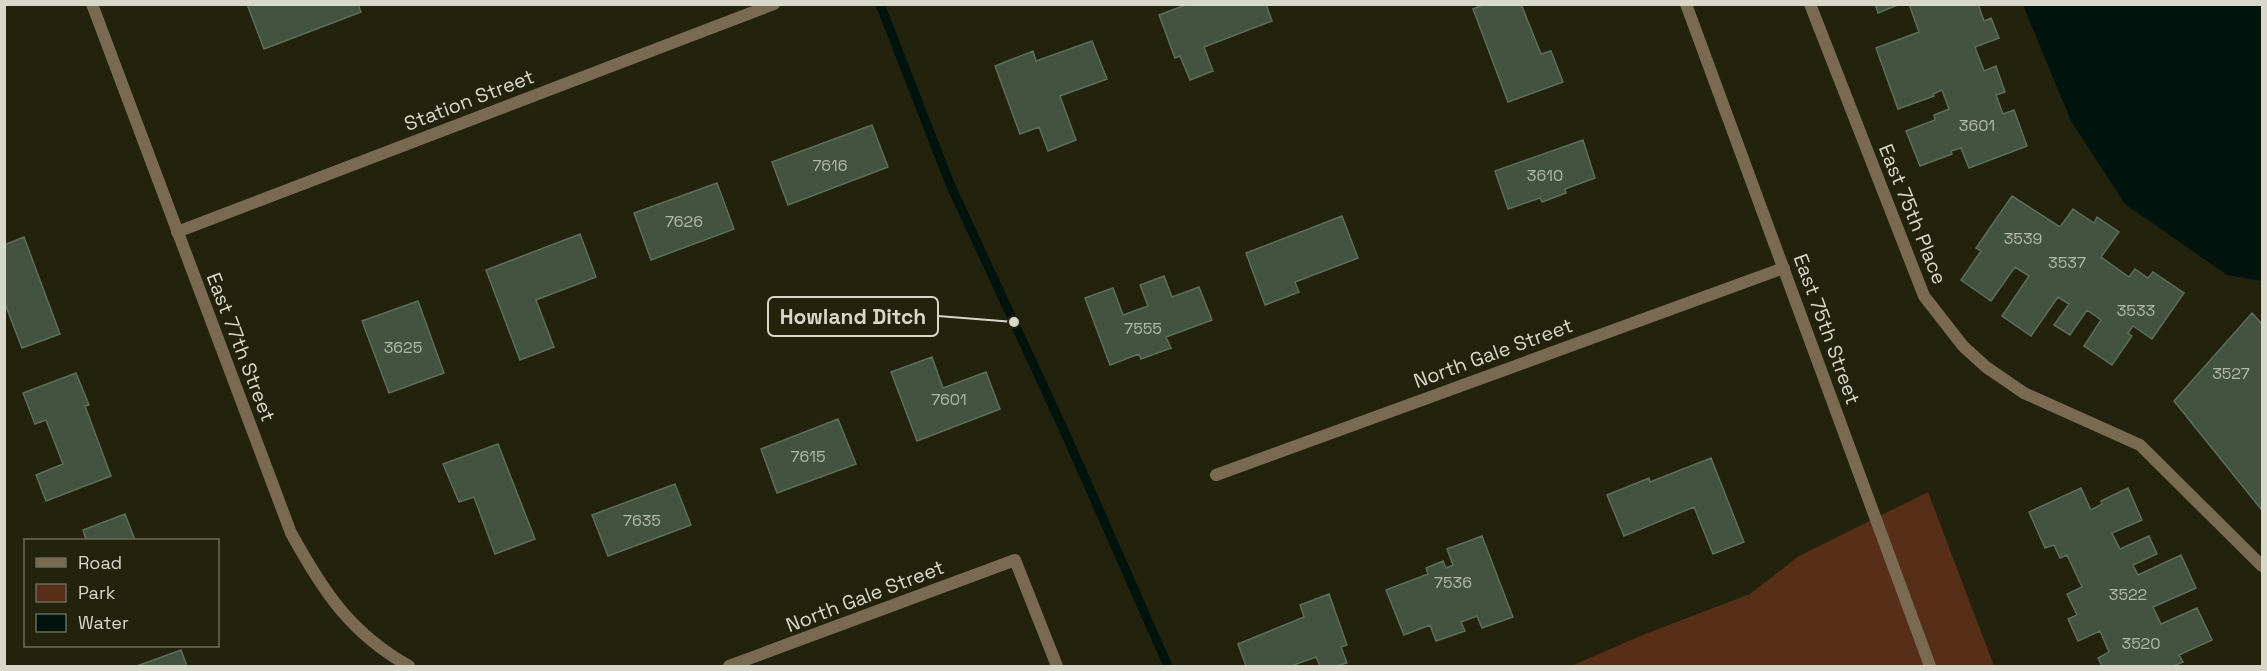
<svg xmlns="http://www.w3.org/2000/svg" width="2267" height="671" viewBox="0 0 2267 671" font-family="'Space Grotesk',sans-serif">
	<style>
		.green { fill: #572f19 }
		.water { fill: #00140d }
		.lines { fill: none; stroke-linecap: round; stroke-linejoin: round }
		.stream { stroke: #00140d; stroke-width: 9 }
		.building { fill: #435340; stroke: #5d6e5b; stroke-width: 1.5 }
		.minor { stroke: #7a6a51; stroke-width: 12 }
		.labels { text-anchor: middle; stroke-width: 5; stroke-linejoin: round; paint-order: stroke }
		.number-label { font-size: 16px; fill: #b2b7a8 }
		.street-label { font-size: 20px; fill: #d7d8ca; stroke: #23230d }
		.leader { fill: none; stroke: #d7d8ca; stroke-width: 2 }
		.callout-dot { fill: #d7d8ca; stroke: #23230d; stroke-width: 2 }
		.callout { fill: #23230d; stroke: #d7d8ca; stroke-width: 2 }
		.callout-label { font-size: 21px; text-anchor: middle; font-weight: bold; fill: #d7d8ca }
	</style>
	<rect width="100%" height="100%" fill="#23230d"/>
	<path class="green" d="M 1928,492 L 1994,666 L 1571,666 L 1645,634 L 1750,594 L 1799,556 Z"/>
	<path class="water" d="M 2023,5 L 2262,5 L 2262,281 L 2227,275 L 2125,204 L 2071,121 Z"/>
	<g class="lines">
		<path class="stream" d="M 880,4 L 950,184 L 1067,437 L 1168,666"/>
	</g>
	<path class="building" d="M 247,4 L 358,4 L 361,12 L 264,49 Z
		M 1188,4 L 1266,4 L 1272,21 L 1204,47 L 1213,71 L 1190,80 L 1180,56 L 1175,58 L 1159,15 Z
		M 1485,4 L 1521,4 L 1541,54 L 1551,51 L 1563,82 L 1508,102 L 1473,9 Z
		M 1875,4 L 1900,4 L 1878,13 Z
		M 1909,4 L 1978,4 L 1984,21 L 1991,18 L 1999,38 L 1975,47 L 1984,71 L 1996,66 L 2005,92 L 1996,95 L 2003,114 L 2014,110 L 2027,146 L 1969,168 L 1961,148 L 1951,151 L 1952,154 L 1920,166 L 1906,131 L 1935,120 L 1934,115 L 1949,109 L 1942,90 L 1933,94 L 1934,96 L 1898,109 L 1876,48 L 1919,32 Z
		M 1092,41 L 1107,79 L 1060,96 L 1076,140 L 1048,151 L 1039,127 L 1020,134 L 995,66 L 1033,51 L 1036,61 Z
		M 872,125 L 888,167 L 788,205 L 772,162 Z
		M 1583,140 L 1595,178 L 1565,189 L 1566,193 L 1542,202 L 1540,198 L 1508,209 L 1495,171 Z
		M 717,183 L 734,229 L 651,260 L 634,213 Z
		M 2012,196 L 2060,227 L 2073,209 L 2094,223 L 2097,217 L 2119,232 L 2101,257 L 2129,277 L 2135,269 L 2148,278 L 2153,272 L 2184,293 L 2152,339 L 2133,326 L 2128,333 L 2132,336 L 2112,365 L 2084,346 L 2101,320 L 2087,310 L 2070,335 L 2054,325 L 2069,304 L 2058,297 L 2031,336 L 2002,316 L 2029,276 L 2015,267 L 1991,301 L 1961,280 L 1981,251 L 1976,248 Z
		M 1342,216 L 1358,258 L 1295,282 L 1299,292 L 1265,305 L 1246,253 Z
		M 580,234 L 596,277 L 536,300 L 554,347 L 520,360 L 486,270 Z
		M 24,237 L 60,334 L 22,348 L 4,301 L 4,245 Z
		M 1164,276 L 1172,297 L 1199,287 L 1212,320 L 1166,337 L 1171,348 L 1141,359 L 1139,354 L 1110,365 L 1085,298 L 1113,288 L 1123,315 L 1148,306 L 1140,285 Z
		M 418,301 L 444,373 L 389,393 L 362,321 Z
		M 2252,313 L 2262,324 L 2262,507 L 2261,509 L 2174,401 Z
		M 932,357 L 943,388 L 986,372 L 1000,409 L 917,441 L 891,372 Z
		M 76,373 L 89,405 L 85,406 L 111,476 L 46,501 L 36,475 L 63,464 L 46,420 L 35,424 L 23,393 Z
		M 838,419 L 856,464 L 777,493 L 761,449 Z
		M 498,444 L 535,539 L 495,554 L 474,497 L 459,502 L 443,464 Z
		M 1711,458 L 1744,542 L 1713,554 L 1694,507 L 1624,536 L 1607,495 L 1649,478 L 1650,482 Z
		M 675,484 L 691,525 L 608,556 L 592,515 Z
		M 2081,488 L 2091,510 L 2102,504 L 2101,501 L 2128,488 L 2142,520 L 2112,533 L 2120,549 L 2149,536 L 2157,554 L 2133,565 L 2138,575 L 2181,555 L 2196,588 L 2153,607 L 2161,624 L 2197,608 L 2212,640 L 2179,655 L 2183,662 L 2174,666 L 2102,666 L 2098,658 L 2109,652 L 2100,631 L 2078,641 L 2068,619 L 2077,615 L 2067,594 L 2082,587 L 2067,555 L 2060,558 L 2054,545 L 2045,548 L 2029,512 Z
		M 125,514 L 135,540 L 86,540 L 83,530 Z
		M 1482,536 L 1513,617 L 1482,628 L 1477,616 L 1461,622 L 1465,631 L 1436,641 L 1430,625 L 1404,635 L 1386,590 L 1428,574 L 1426,568 L 1443,561 L 1446,568 L 1453,565 L 1447,549 Z
		M 1329,594 L 1347,645 L 1341,647 L 1347,663 L 1336,666 L 1320,666 L 1316,657 L 1291,666 L 1246,666 L 1238,644 L 1304,617 L 1300,605 Z
		M 181,650 L 187,666 L 137,666 Z"/>
	<g class="lines">
		<path class="minor" d="M 92,4 L 291,533 C 323,591 350,633 409,666
			M 1686,4 L 1930,666
			M 1810,4 L 1924,296 L 1963,346 L 1986,367 L 2024,393 L 2140,445 L 2262,566
			M 177,232 L 774,4
			M 1216,475 L 1784,268
			M 729,666 L 1015,560 L 1057,666"/>
	</g>
	<g class="labels">
		<g class="number-label">
			<text x="1977" y="131">3601</text>
			<text x="830" y="171">7616</text>
			<text x="1545" y="181">3610</text>
			<text x="684" y="227">7626</text>
			<text x="2023" y="244">3539</text>
			<text x="2067" y="268">3537</text>
			<text x="2136" y="316">3533</text>
			<text x="1143" y="334">7555</text>
			<text x="403" y="353">3625</text>
			<text x="2231" y="379">3527</text>
			<text x="949" y="405">7601</text>
			<text x="808" y="462">7615</text>
			<text x="642" y="526">7635</text>
			<text x="1453" y="588">7536</text>
			<text x="2128" y="600">3522</text>
			<text x="2141" y="649">3520</text>
		</g>
		<g class="street-label">
			<text transform="translate(469 100) rotate(-21)" y="7">Station Street</text>
			<text transform="translate(1913 214) rotate(68)" y="7">East 75th Place</text>
			<text transform="translate(1827 329) rotate(70)" y="7">East 75th Street</text>
			<text transform="translate(241 347) rotate(69)" y="7">East 77th Street</text>
			<text transform="translate(1493 353) rotate(-20)" y="7">North Gale Street</text>
			<text transform="translate(865 596) rotate(-21)" y="7">North Gale Street</text>
		</g>
	</g>
	<path class="leader" d="M1014 322L938 316"/>
	<circle class="callout-dot" cx="1014" cy="322" r="6"/>
	<rect class="callout" x="768" y="297" width="170" height="39" rx="6"/>
	<g class="callout-label">
		<text x="853" y="324">Howland Ditch</text>
	</g>
	<rect width="2267" height="671" fill="none" stroke="#d7d8ca" stroke-width="12"/>
	<rect x="24" y="539" width="195" height="108" fill="#23230d" stroke="#6b6b59" stroke-width="1.5"/>
	<rect x="36" y="558" width="30" height="9" fill="#7a6a51" stroke="#6b6b59" stroke-width="1.5"/>
	<text x="78" y="569" font-size="18" fill="#d7d8ca">Road</text>
	<rect x="36" y="584" width="30" height="18" fill="#572f19" stroke="#6b6b59" stroke-width="1.5"/>
	<text x="78" y="599" font-size="18" fill="#d7d8ca">Park</text>
	<rect x="36" y="614" width="30" height="18" fill="#00140d" stroke="#6b6b59" stroke-width="1.5"/>
	<text x="78" y="629" font-size="18" fill="#d7d8ca">Water</text>
</svg>
